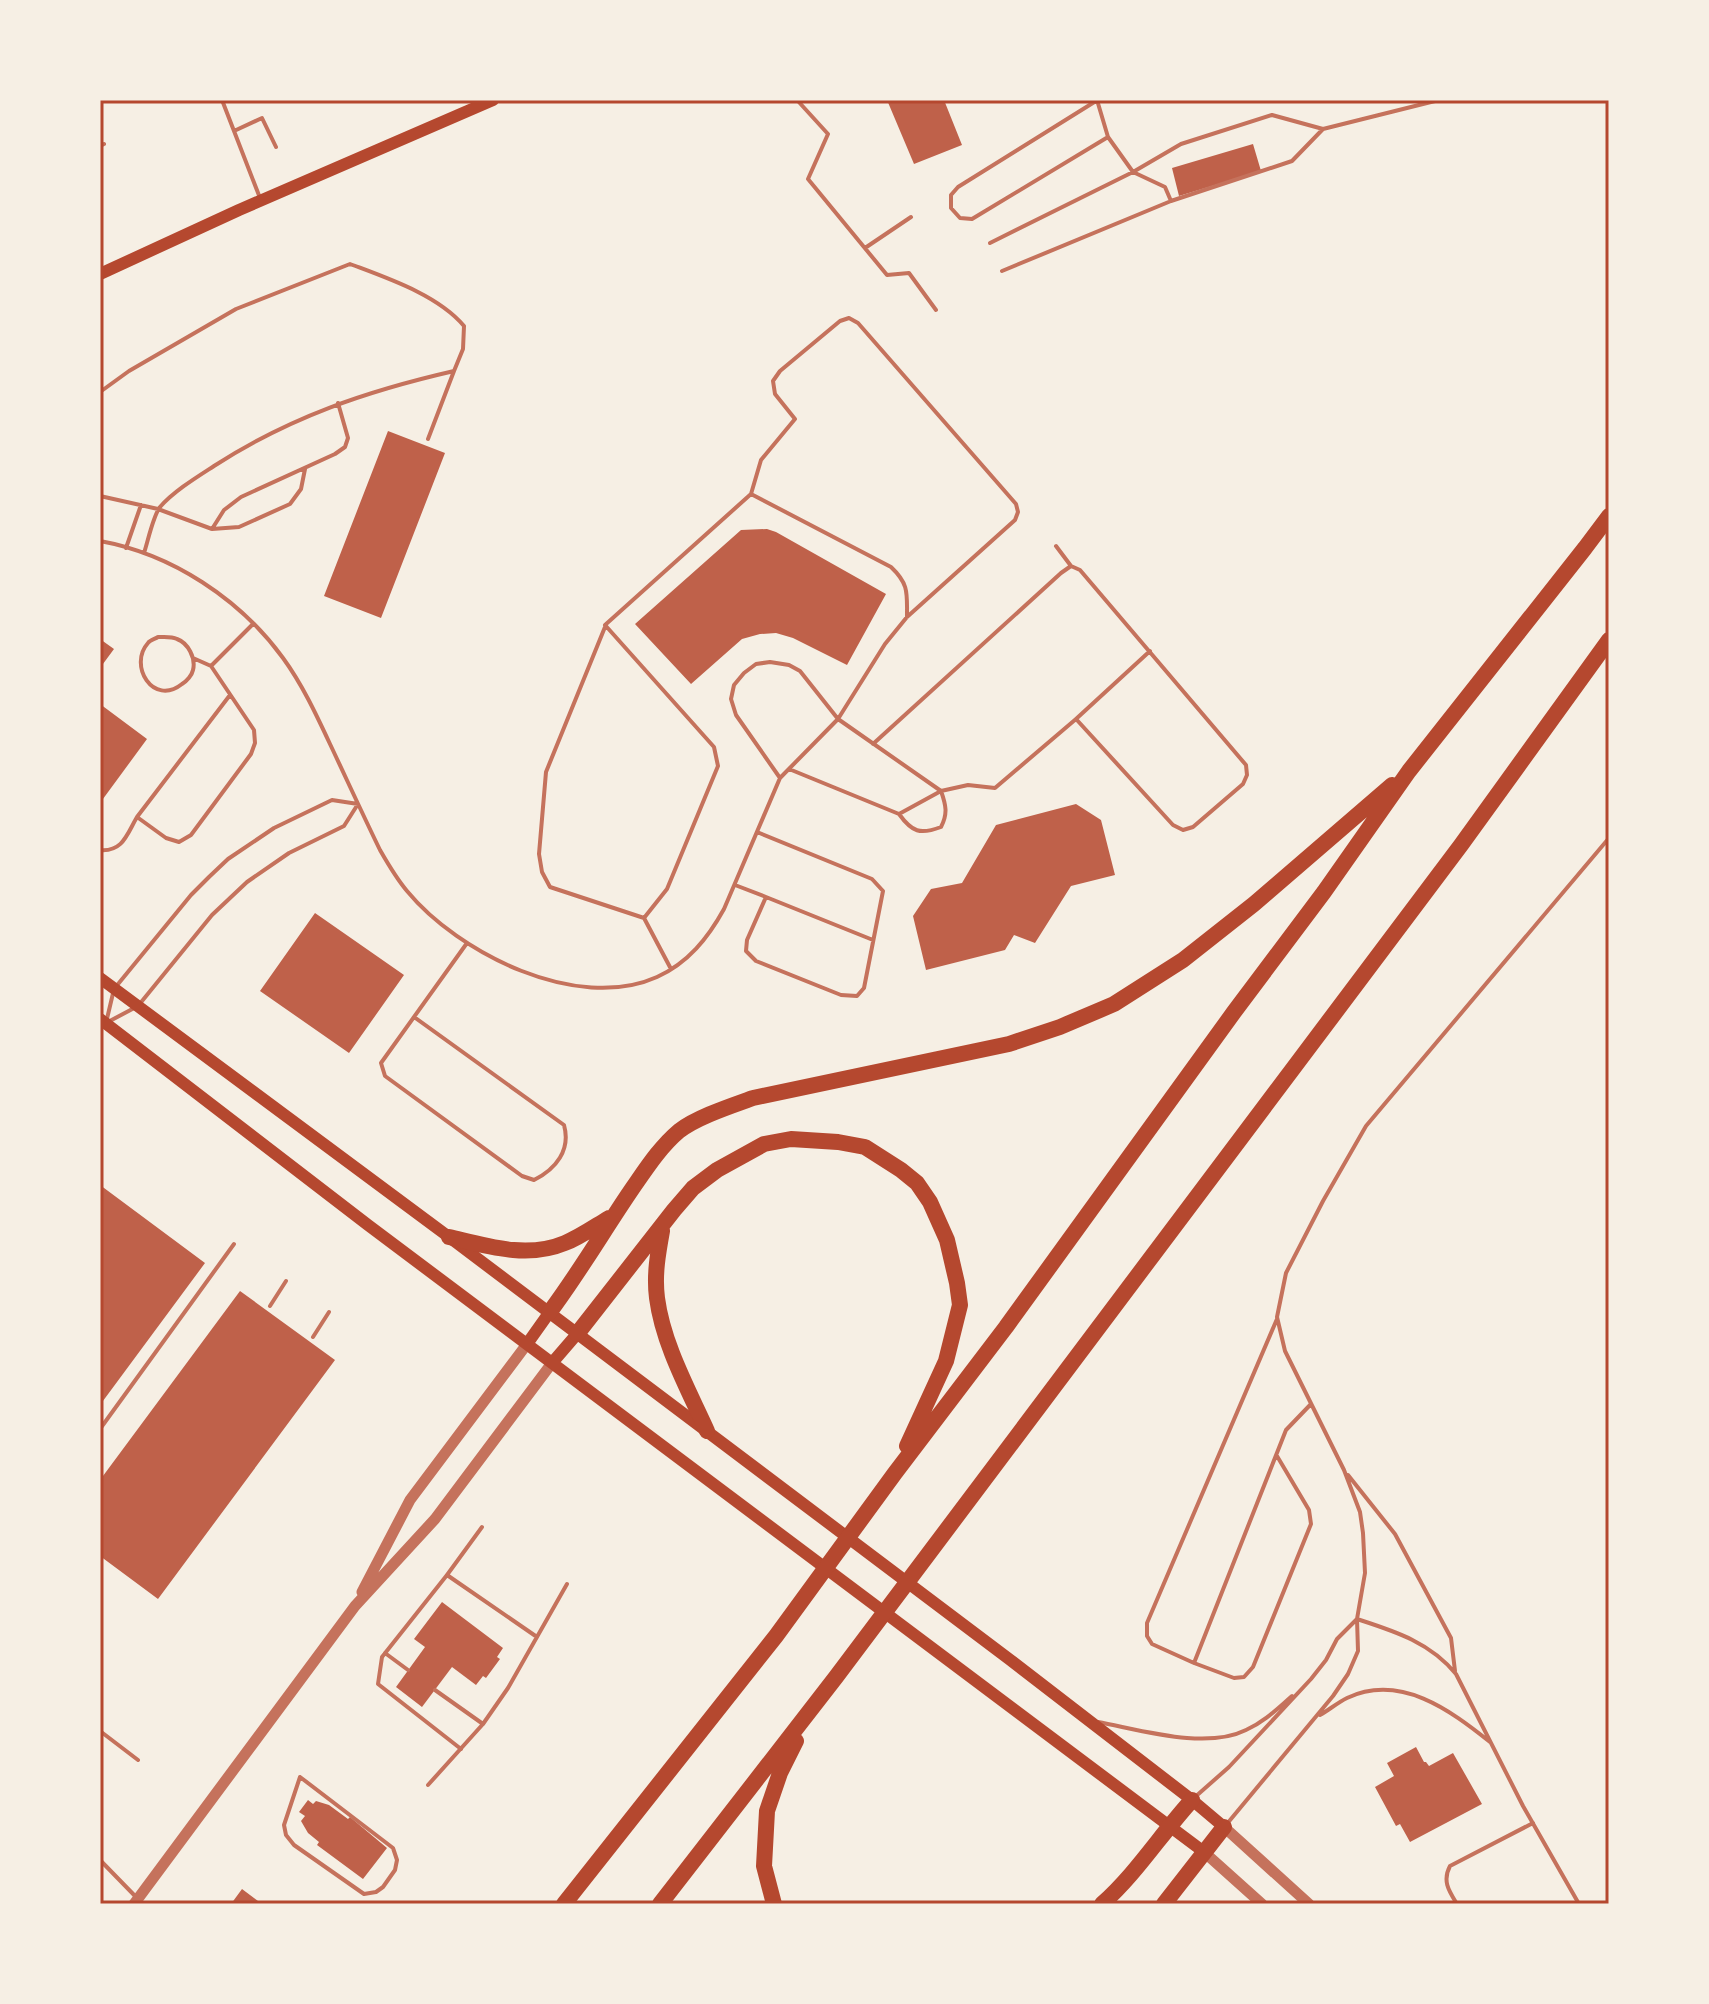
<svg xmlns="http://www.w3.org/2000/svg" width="1709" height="2004" viewBox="0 0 1709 2004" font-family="'Roboto Condensed',sans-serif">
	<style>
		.building { fill: #bf614a }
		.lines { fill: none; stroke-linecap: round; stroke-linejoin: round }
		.service { stroke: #c5725c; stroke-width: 4 }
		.tertiary { stroke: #c5725c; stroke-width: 11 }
		.secondary { stroke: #b5482f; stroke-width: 12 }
		.motorway { stroke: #b5482f; stroke-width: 16 }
		.neatline { fill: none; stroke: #b5482f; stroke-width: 3 }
	</style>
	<rect width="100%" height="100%" fill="#f6efe4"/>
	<path class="building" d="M 887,100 L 944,100 L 962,145 L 914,164 Z
		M 1253,144 L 1261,171 L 1179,196 L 1172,168 Z
		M 388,431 L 445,453 L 381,618 L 324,596 Z
		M 767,529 L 776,532 L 886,594 L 847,665 L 793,638 L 776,633 L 760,634 L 742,639 L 691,684 L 635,624 L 741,530 Z
		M 100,639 L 114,649 L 100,668 Z
		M 100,704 L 147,739 L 100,803 Z
		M 1076,804 L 1101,820 L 1115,875 L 1071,886 L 1035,943 L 1014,935 L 1005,950 L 926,970 L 913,916 L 931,889 L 962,883 L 996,825 Z
		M 315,913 L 404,975 L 349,1053 L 260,991 Z
		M 100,1185 L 205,1263 L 100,1405 Z
		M 240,1291 L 335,1360 L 158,1599 L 100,1556 L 100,1480 Z
		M 442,1602 L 503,1648 L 497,1657 L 500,1659 L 486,1678 L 483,1676 L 476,1685 L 452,1667 L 422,1707 L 396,1687 L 425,1647 L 414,1639 Z
		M 1416,1747 L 1424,1762 L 1426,1762 L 1429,1766 L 1453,1753 L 1482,1804 L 1410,1842 L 1400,1824 L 1396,1826 L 1375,1787 L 1394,1776 L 1387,1763 Z
		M 308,1800 L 313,1804 L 316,1801 L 329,1805 L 348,1819 L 350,1817 L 387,1848 L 363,1879 L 317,1845 L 319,1842 L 308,1833 L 301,1821 L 305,1816 L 299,1812 Z
		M 242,1889 L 262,1904 L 231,1904 Z"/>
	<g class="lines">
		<path class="service" d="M 222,100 L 260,198
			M 797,100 L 828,134 L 808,179 L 887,275 L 909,273 L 936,310
			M 1097,100 L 1108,137 L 1133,172 L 1165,187 L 1171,201 L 1292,161 L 1323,129 L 1439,100
			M 1096,101 L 958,187 L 951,195 L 951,208 L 960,218 L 972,219 L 1108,137
			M 234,131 L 262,118 L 276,147
			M 100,146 L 104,144
			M 990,243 L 1133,172 L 1181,144 L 1272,115 L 1323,129
			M 865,248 L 911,217
			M 1002,271 L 1171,201
			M 100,392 L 129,371 L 236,309 L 350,264 C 387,278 438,295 464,326 L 463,349 L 454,371 C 367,391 290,417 214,466 C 197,477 174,491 160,507 C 153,516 148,541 144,553
			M 428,439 L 454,371
			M 751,494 L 891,567 C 909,584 907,593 907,617
			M 100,496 L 158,509 L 212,529 L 224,510 L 241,497 L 335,454 L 345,447 L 348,438 L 338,403
			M 212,529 L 239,527 L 290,504 L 301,489 L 305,469
			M 100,541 C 172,554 240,599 283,658 C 302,684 316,714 330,744 C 347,780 363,815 380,850 C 388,864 396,878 407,891 C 458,953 577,1013 657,977 C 688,963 708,938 724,909 L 780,778 L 838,719 L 885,644 L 907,617 L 1015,520 L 1018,512 L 1016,504 L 858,323 L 849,318 L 840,321 L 780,371 L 773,381 L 775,394 L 795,419 L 761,460 L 751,494 L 605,625 L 714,747 L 718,766 L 667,889 L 644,918 L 671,969
			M 1056,546 L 1071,566
			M 126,548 L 141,505
			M 605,627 L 546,772 L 539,854 L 542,872 L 550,887 L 644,918
			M 158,637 C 164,637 171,636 177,639 C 188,643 196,658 193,670 C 192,675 187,681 182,684 C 153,707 128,665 148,643 C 150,640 155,639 158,637 Z
			M 193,658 L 211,666
			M 230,695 L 137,817 L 166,838 L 179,842 L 191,835 L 251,754 L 255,743 L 254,730 L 211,666 L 253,624
			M 1076,719 L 1150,651
			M 789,769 L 899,814 C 912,832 920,835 941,827 C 948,814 946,805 941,791 L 899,814
			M 780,778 L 736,715 L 731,699 L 734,685 L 744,673 L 756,664 L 770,662 L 789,665 L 800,671 L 838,719 L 941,791 L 968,785 L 995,788 L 1076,719 L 1173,825 L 1183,830 L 1193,827 L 1243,784 L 1247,775 L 1246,765 L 1080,570 L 1071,566 L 1061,573 L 873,744
			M 332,800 L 358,804 L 344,826 L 289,853 L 247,882 L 212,915 L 138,1006 L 106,1023 L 114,989 L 191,895 L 209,877 L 228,859 L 274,828 Z
			M 100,850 C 123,852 127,834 137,817
			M 735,885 L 766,897 L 747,940 L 746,951 L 756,961 L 841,995 L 857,996 L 864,988 L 883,891 L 872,879 L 757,832
			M 766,897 L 873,940
			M 414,1017 L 564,1125 C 571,1150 556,1169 534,1180 L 522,1176 L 385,1076 L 381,1063 L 467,943
			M 270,1306 L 286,1281
			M 1277,1319 L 1147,1623 L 1147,1636 L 1152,1644 L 1194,1663 L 1286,1430 L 1311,1404
			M 313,1337 L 329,1312
			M 100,1429 L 234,1244
			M 1348,1475 L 1395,1534 L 1451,1638 L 1455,1671
			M 447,1575 L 537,1637
			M 1357,1619 C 1394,1631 1430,1642 1456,1674 L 1523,1806 L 1579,1904
			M 385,1653 L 408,1670
			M 1194,1663 L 1234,1678 L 1244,1677 L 1253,1667 L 1311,1524 L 1309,1510 L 1277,1456
			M 435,1690 L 483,1724
			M 1320,1715 C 1329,1710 1337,1703 1347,1698 C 1400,1673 1450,1710 1490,1742
			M 1098,1722 C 1141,1730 1206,1750 1246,1730 C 1264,1722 1277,1709 1292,1696
			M 100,1731 L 138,1760
			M 461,1749 L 378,1684 L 382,1657 L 447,1575 L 482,1527
			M 300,1777 L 393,1848 L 397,1860 L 395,1870 L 383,1887 L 376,1892 L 364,1894 L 294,1845 L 286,1835 L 284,1825 Z
			M 428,1785 L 483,1724 L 508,1688 L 567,1584
			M 1195,1797 L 1229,1767 L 1311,1679 L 1326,1660 L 1337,1639 L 1357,1619
			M 1226,1825 L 1333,1696 L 1348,1674 L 1358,1651 L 1357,1619 L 1365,1573 L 1363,1533 L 1360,1512 L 1344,1470 L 1285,1351 L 1277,1317 L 1286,1273 L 1323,1201 L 1366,1126 L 1609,838
			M 100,1860 L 136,1897
			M 1457,1904 C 1449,1891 1442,1881 1450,1866 L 1533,1823"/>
		<path class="tertiary" d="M 362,1592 L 410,1500 L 527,1344
			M 1224,1827 L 1309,1904
			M 1204,1852 L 1262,1904
			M 134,1904 L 355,1606 L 435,1519 L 552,1363"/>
		<path class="secondary" d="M 100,274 L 239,210 L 493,100
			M 100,978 L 449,1237 L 1009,1659 L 1192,1800 L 1224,1827
			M 100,1019 L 368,1225 L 1204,1852
			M 527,1344 L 549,1313
			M 552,1363 L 577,1334"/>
		<path class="motorway" d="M 662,1231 C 658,1253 654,1275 657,1298 C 663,1344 688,1389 707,1431
			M 449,1237 C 487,1246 527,1259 565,1243 C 580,1237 594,1227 609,1218
			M 549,1313 C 579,1273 604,1230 632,1189 C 646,1169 660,1147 679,1131 C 697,1117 731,1106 753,1098 L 1009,1044 L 1060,1027 L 1114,1004 L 1183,960 L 1254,904 L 1392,785
			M 577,1334 L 674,1210 L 693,1188 L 717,1170 L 764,1144 L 791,1139 L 838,1142 L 865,1147 L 901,1170 L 917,1183 L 930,1202 L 947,1240 L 957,1283 L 960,1305 L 946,1361 L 907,1446
			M 564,1904 L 776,1636 L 895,1473 L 1006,1327 L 1234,1012 L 1324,892 L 1409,771 L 1585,548 L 1609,516
			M 660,1904 L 836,1677 L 1461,845 L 1609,640
			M 774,1904 L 764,1866 L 767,1811 L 780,1773 L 796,1741
			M 1102,1904 C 1136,1874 1161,1834 1192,1800
			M 1164,1904 L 1224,1827"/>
	</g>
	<rect width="1709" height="2004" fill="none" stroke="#f6efe4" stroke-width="204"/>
	<rect x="102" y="102" width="1505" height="1800" class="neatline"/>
</svg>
